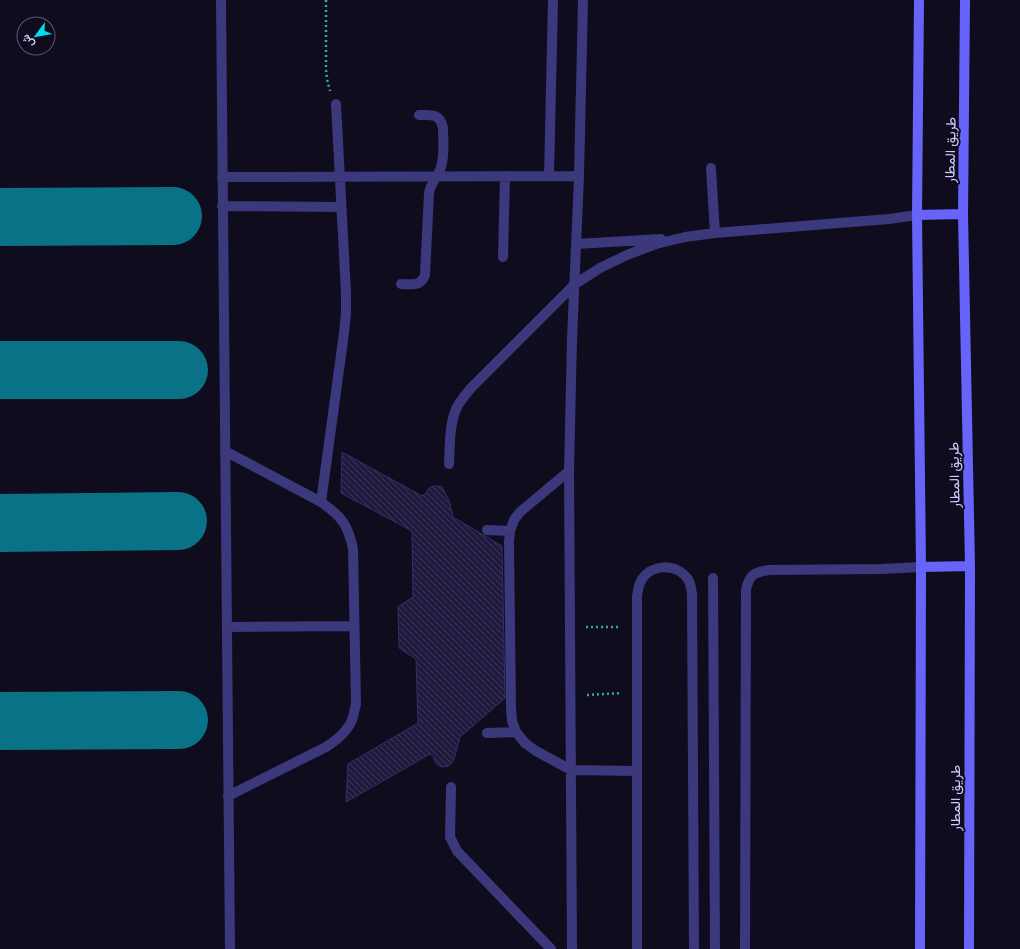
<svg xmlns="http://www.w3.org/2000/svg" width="1020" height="949" viewBox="0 0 1020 949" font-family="Cabin,Vazirmatn,sans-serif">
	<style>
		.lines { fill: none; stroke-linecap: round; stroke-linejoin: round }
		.taxiway { stroke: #0a7286; stroke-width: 58 }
		.building { fill: url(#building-back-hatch); stroke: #382b6a }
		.path { stroke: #30aca5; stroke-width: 2.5; stroke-dasharray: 2 3; stroke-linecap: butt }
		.lane { stroke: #3b387c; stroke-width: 10 }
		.secondary { stroke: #6764fb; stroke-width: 10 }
		.labels { text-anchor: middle; stroke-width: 4; stroke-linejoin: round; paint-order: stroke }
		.street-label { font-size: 14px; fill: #d0cafe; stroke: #0f0c1e }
	</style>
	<defs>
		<pattern id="building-back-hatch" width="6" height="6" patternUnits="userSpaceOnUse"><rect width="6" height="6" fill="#20193e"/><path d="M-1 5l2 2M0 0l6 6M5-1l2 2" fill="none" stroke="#3f395b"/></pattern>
	</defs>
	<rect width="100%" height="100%" fill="#0f0c1e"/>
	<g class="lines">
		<path class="taxiway" d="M 0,217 L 173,216
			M 0,370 L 179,370
			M 0,523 L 178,521
			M 0,721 L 179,720"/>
	</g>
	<path class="building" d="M 342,452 L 422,496 L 426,493 L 429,488 L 434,486 L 439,486 L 442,487 L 449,500 L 453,517 L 502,546 L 505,698 L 460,737 L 454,759 L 451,764 L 449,766 L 441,767 L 437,764 L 435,762 L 433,756 L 430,754 L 346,802 L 348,764 L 418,723 L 416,659 L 399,648 L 398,607 L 413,597 L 412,531 L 341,493 Z"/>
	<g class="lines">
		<path class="path" d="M 326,0 L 326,70 L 327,79 L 330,91
			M 586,627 L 621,627
			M 587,695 L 622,693"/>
		<path class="lane" d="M 221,0 L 230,949
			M 711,168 L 715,233
			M 549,176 L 553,0
			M 222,177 L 579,176
			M 222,206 L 341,207
			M 576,244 L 661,239
			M 503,257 L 505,176
			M 401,284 C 412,284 420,287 425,275 L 429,193 C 431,181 438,178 441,167 C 445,155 443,140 443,128 C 440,113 431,115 419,115
			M 225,451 L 321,502 C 341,516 348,524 353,549 L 356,704 C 355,708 354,712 353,717 C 349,730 337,740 326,747 L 228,796
			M 449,464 C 450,445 449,424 457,407 C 461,400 466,394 471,388 L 575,284 L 600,268 L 627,255 L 656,244 L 685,237 L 715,233 L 889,219 L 917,215
			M 569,471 L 520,512 L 514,520 L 510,531 L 509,542 L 511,708 L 512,721 L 516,732 L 525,743 L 536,751 L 571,770 L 637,771
			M 321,502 L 344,333 L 346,313 L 346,293 L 336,104
			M 487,530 L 510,531
			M 713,578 L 715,949
			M 227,627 L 354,626
			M 487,733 L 516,732
			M 451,787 L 450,837 L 457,851 L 551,949
			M 572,949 L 569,471 L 572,339 L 579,176 L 583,0
			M 637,949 L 637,596 C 638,592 638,587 640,583 C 649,563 678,562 689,581 C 691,585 691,590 692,594 L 694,949
			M 745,949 L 746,590 C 749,575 754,572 769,570 L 881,569 L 921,567"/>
		<path class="secondary" d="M 919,0 L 917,215 L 921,567 L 920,949
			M 965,0 L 963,214 L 970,566 L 969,949
			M 917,215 L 963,214
			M 921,567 L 970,566"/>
	</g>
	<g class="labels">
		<g class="street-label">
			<text transform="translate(950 150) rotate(-89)" y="5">طريق المطار</text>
			<text transform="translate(954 475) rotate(-91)" y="5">طريق المطار</text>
			<text transform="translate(955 798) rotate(-90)" y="5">طريق المطار</text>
		</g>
	</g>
	<g transform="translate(36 36) rotate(238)"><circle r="19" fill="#0f0c1e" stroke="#5c5878"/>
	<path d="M0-3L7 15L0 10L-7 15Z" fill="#06d8ee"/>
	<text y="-6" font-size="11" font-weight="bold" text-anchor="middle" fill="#d0cafe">ش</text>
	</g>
</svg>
